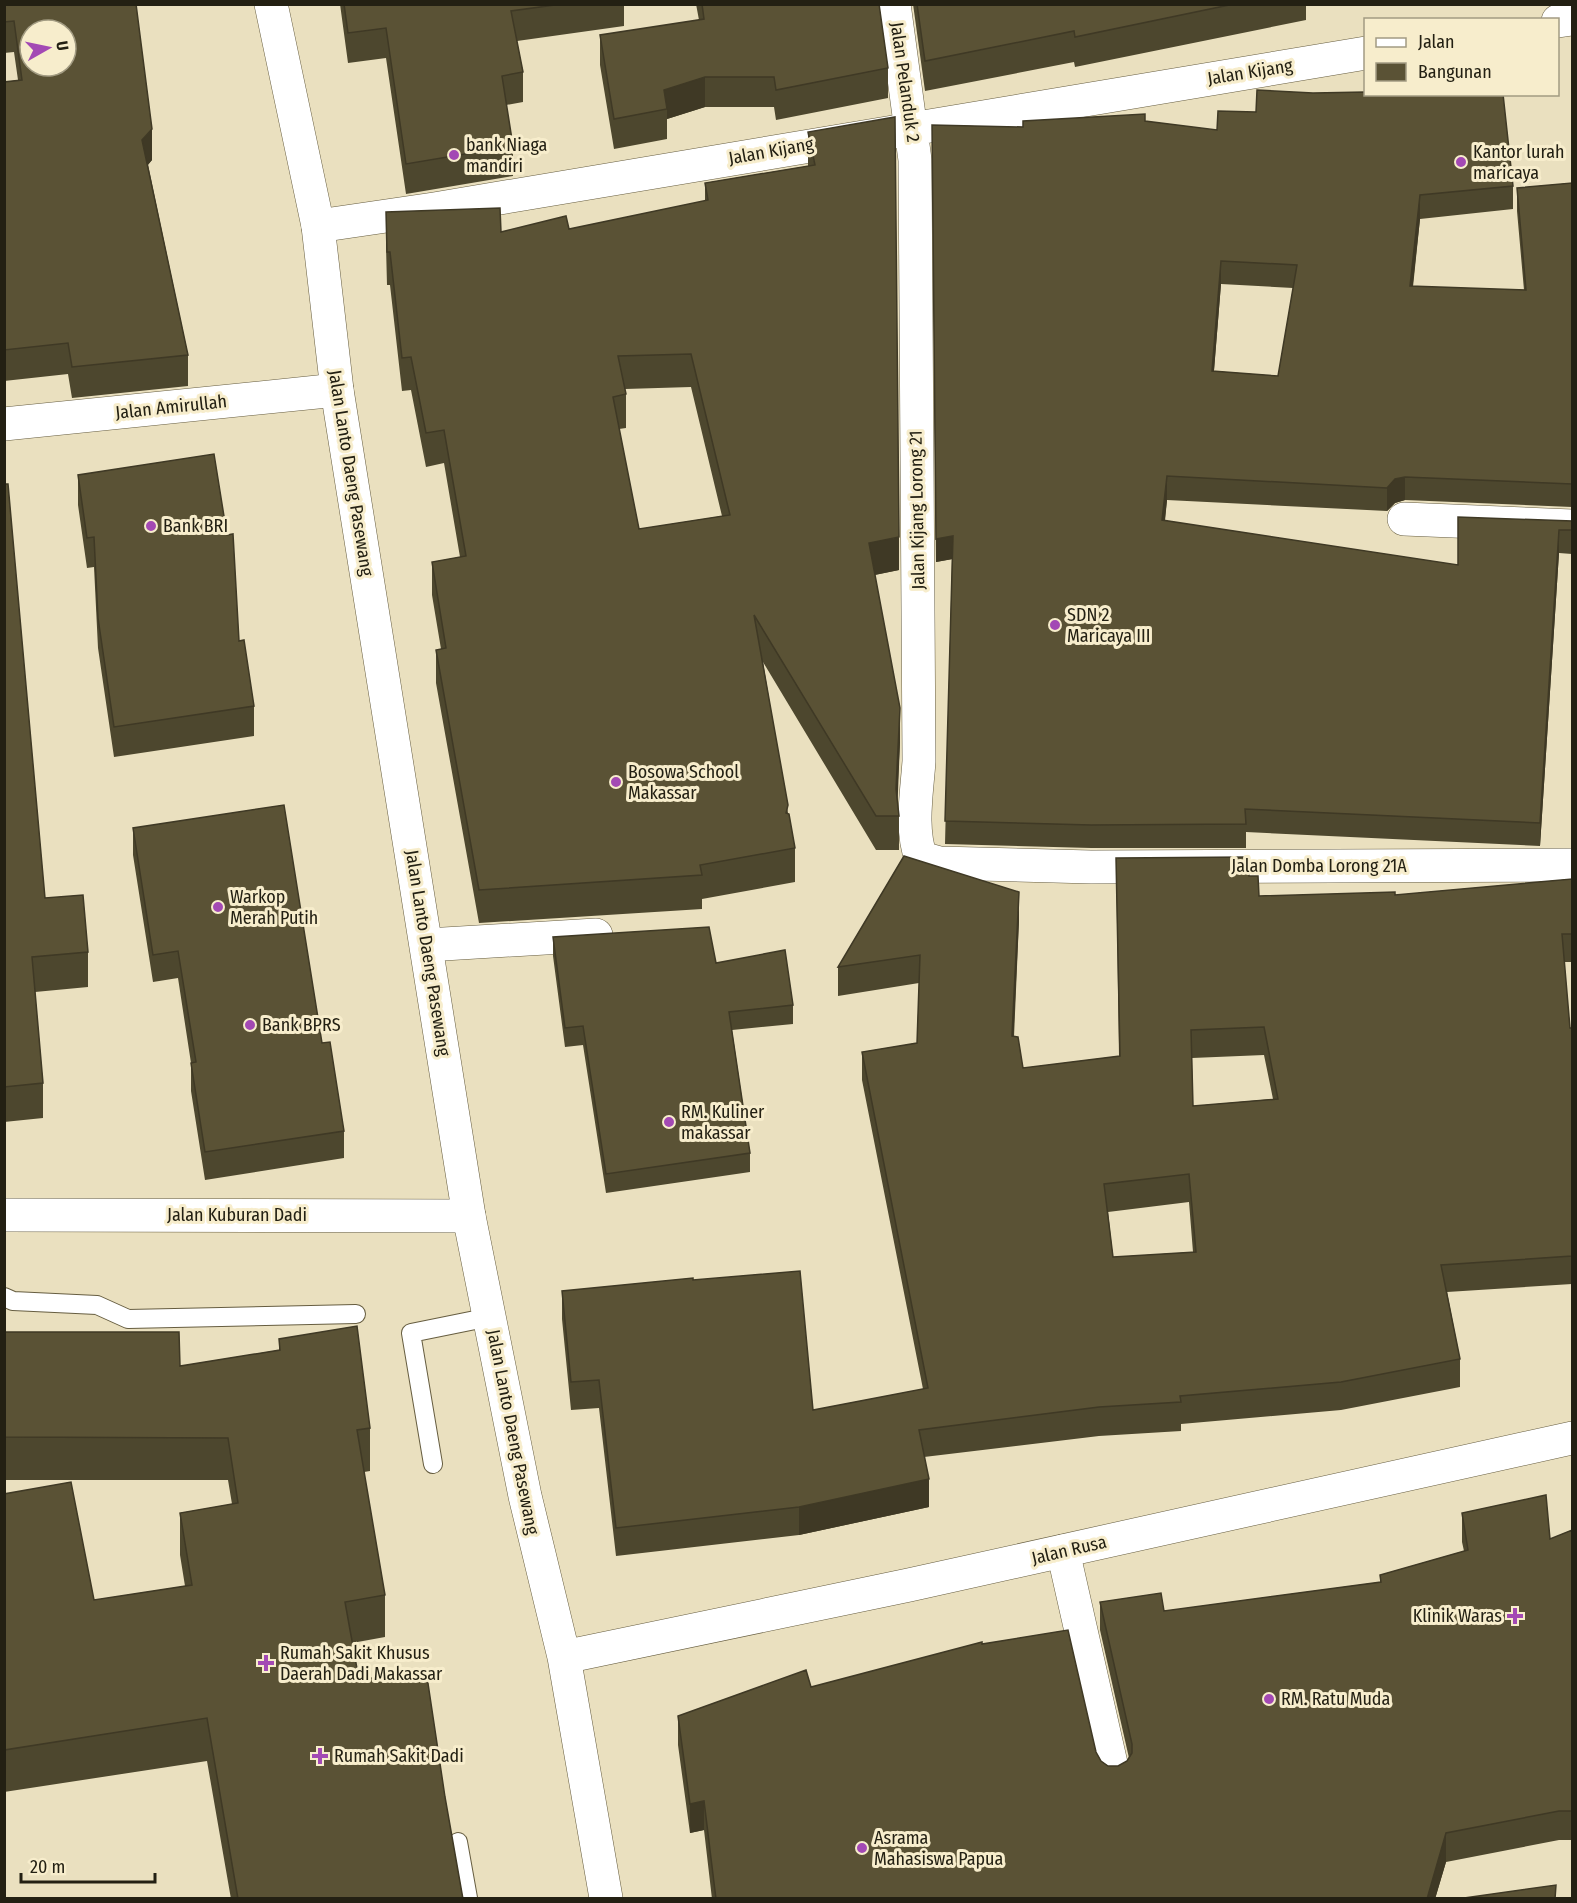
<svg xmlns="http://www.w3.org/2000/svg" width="1577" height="1903" viewBox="0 0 1577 1903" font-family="'Fira Sans Condensed',sans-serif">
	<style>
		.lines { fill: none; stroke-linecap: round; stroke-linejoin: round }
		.lane-casing { stroke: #665d40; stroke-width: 20 }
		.street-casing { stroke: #665d40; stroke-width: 34 }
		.secondary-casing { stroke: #665d40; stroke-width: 34 }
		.lane { stroke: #fff; stroke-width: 18 }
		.street { stroke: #fff; stroke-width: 33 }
		.secondary { stroke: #fff; stroke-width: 33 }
		.wall { fill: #4d472e; fill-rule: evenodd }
		.shaded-wall { fill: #3f3925 }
		.building { fill: #5a5235; stroke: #3f3925; stroke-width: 1.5; fill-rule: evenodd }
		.poi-dot { fill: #a349b4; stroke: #f7edcc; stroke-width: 2 }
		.labels { text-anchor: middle; stroke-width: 6; stroke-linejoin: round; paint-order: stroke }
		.street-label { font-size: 18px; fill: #232013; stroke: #f7edcc }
		.poi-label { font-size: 18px; fill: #232013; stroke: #f7edcc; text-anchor: start }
	</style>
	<rect width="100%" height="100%" fill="#eae0bf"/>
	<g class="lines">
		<g class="lane-casing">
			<path id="lane" d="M 4,1297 L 13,1301 L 97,1305 L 128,1319 L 356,1314
				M 433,1464 L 411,1333 L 490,1317
				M 458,1842 L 468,1898"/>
		</g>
		<g class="street-casing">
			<path id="street" d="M 894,4 L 915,160 L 919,761 C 917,792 910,828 921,858 L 939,863 L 1091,867 L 1572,865
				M 1558,21 L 1572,19
				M 318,226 L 434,209 L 1366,53
				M 4,424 L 337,390
				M 1404,519 L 1572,526
				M 427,945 L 596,935
				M 4,1215 L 469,1216
				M 1063,1551 L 1114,1777"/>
		</g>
		<g class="secondary-casing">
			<path id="secondary" d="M 271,4 L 318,226 L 337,390 L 469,1216 L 525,1496 L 564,1657 L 606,1898
				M 564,1657 L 909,1585 L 1572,1438"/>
		</g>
		<use href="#lane" class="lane"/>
		<use href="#street" class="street"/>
		<use href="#secondary" class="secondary"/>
	</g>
	<path class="wall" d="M 4,4 L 152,160 L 148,165 L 188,355 L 188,386 L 72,398 L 68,374 L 4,381 L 4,82 L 18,80 L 14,52 L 4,53 Z
		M 340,4 L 624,4 L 624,26 L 517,41 L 523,72 L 523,102 L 506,105 L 513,146 L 513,176 L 406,194 L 386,58 L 348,63 Z
		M 696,4 L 879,4 L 888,68 L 888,98 L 776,120 L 774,107 L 705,107 L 667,119 L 667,139 L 614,149 L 600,65 L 600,35 L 699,20 Z
		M 913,4 L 1306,4 L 1306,20 L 1075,67 L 1074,62 L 925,91 Z
		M 1145,121 L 1513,186 L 1513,209 L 1420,219 L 1413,287 L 1524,290 L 1517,211 L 1517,188 L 1572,183 L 1572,507 L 1405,500 L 1395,503 L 1387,511 L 1167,500 L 1165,521 L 1458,565 L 1572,521 L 1572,554 L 1559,553 L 1540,846 L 1246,832 L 1246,848 L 1091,848 L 945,844 L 952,559 L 936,562 L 932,125 L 1023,127 ZM 1221,284 L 1293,288 L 1278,376 L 1214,371 Z
		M 808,132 L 899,570 L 875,575 L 900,742 L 897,799 L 899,816 L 899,850 L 876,850 L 763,662 L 788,813 L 795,848 L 795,882 L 702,899 L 702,909 L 479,923 L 436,683 L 436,650 L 441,649 L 432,595 L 432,562 L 460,557 L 444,463 L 426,467 L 411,390 L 402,391 L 390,285 L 387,285 L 386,246 L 386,212 L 501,232 L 569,229 L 705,201 L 705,183 L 808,166 ZM 691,387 L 722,516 L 639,529 L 619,429 L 626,428 L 626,394 L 625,389 Z
		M 78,475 L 239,641 L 254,706 L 254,736 L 114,757 L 98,648 L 94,567 L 87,568 L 78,505 Z
		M 4,484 L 45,898 L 88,952 L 88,987 L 35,992 L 43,1083 L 43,1118 L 4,1122 Z
		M 133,828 L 322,1043 L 344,1131 L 344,1158 L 205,1180 L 191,1091 L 191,1063 L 178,978 L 153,982 L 133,855 Z
		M 1116,858 L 1249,876 L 1259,896 L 1395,895 L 1572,879 L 1572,962 L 1564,962 L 1570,1028 L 1572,1028 L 1572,1284 L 1447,1292 L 1460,1359 L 1460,1387 L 1341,1410 L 1181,1424 L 1181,1431 L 1099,1436 L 924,1457 L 929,1507 L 799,1535 L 616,1556 L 599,1408 L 571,1410 L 562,1319 L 562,1291 L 693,1280 L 813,1410 L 923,1389 L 862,1080 L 862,1052 L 917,1043 L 919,983 L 838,996 L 838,967 L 1019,920 L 1014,1037 L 1023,1068 L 1119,1056 ZM 1264,1055 L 1273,1099 L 1193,1106 L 1192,1058 ZM 1189,1202 L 1193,1252 L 1113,1257 L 1108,1212 Z
		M 553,937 L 716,963 L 793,1005 L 793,1024 L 732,1030 L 750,1153 L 750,1172 L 606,1193 L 583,1045 L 565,1047 L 553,956 Z
		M 4,1332 L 180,1366 L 279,1350 L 279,1339 L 370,1428 L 370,1471 L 364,1472 L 385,1595 L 385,1637 L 352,1643 L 359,1680 L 445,1797 L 463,1899 L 231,1899 L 207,1761 L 4,1792 L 4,1494 L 94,1600 L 185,1586 L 180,1555 L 180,1513 L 232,1504 L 228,1480 L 4,1480 Z
		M 1462,1513 L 1550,1539 L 1572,1530 L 1572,1840 L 1559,1840 L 1446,1862 L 1435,1899 L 712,1899 L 704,1830 L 690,1833 L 678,1745 L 678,1716 L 811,1687 L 982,1644 L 1096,1752 L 1101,1761 L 1108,1766 L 1118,1766 L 1127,1761 L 1129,1758 L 1100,1630 L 1100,1602 L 1164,1611 L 1380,1582 L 1380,1575 L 1464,1551 L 1462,1542 Z"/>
	<path class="shaded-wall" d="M 705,77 L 705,107 L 667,119 L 667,109 L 664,90 Z
		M 152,129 L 152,160 L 142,171 L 142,140 Z
		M 1420,195 L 1420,219 L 1410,310 L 1410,286 Z
		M 1221,261 L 1221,284 L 1212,394 L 1212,371 Z
		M 1167,476 L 1167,500 L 1162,544 L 1162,520 Z
		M 1405,477 L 1405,500 L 1395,503 L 1387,511 L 1387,488 L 1395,479 Z
		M 1559,530 L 1559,553 L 1540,846 L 1540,823 Z
		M 953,536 L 953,559 L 936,562 L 936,539 Z
		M 899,537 L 899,570 L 869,576 L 869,543 Z
		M 900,708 L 900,742 L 897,816 L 896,789 Z
		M 1019,892 L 1019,920 L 1012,1065 L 1012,1036 Z
		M 929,1479 L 929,1507 L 799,1535 L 799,1507 Z
		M 704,1801 L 704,1830 L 690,1833 L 690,1804 Z
		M 1446,1833 L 1446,1862 L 1435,1899 L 1427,1899 Z"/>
	<path class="building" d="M 4,4 L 136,4 L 152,129 L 142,140 L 188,355 L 72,367 L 68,343 L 4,350 L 4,82 L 22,80 L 14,21 L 4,22 ZM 30,30 L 66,30 L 66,66 L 30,66 Z
		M 344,4 L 562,4 L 511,11 L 523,72 L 502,76 L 513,146 L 406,164 L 386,28 L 348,33 Z
		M 702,4 L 879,4 L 888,68 L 776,90 L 774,77 L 705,77 L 664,90 L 667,109 L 614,119 L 600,35 L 704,19 Z
		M 917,4 L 1234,4 L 1075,37 L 1074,31 L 925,61 Z
		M 1257,90 L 1313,93 L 1365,92 L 1365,94 L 1503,94 L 1513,186 L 1420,195 L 1410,286 L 1526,290 L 1517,188 L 1572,183 L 1572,484 L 1405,477 L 1395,479 L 1387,488 L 1167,476 L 1162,520 L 1458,565 L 1458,517 L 1572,521 L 1572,530 L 1559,530 L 1540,823 L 1245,809 L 1246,824 L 1091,825 L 945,821 L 953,536 L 936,539 L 932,125 L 1023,127 L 1023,121 L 1145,114 L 1145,121 L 1217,130 L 1218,111 L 1256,112 ZM 1221,261 L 1297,265 L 1278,376 L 1212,371 Z
		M 895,117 L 899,537 L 869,543 L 900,708 L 896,789 L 899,816 L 876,816 L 754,615 L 788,805 L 786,813 L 789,814 L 795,848 L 700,865 L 702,875 L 479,890 L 436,650 L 446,648 L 432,562 L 466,556 L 444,430 L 426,433 L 411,357 L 402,358 L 390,252 L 387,252 L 386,212 L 500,208 L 501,232 L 566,216 L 569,229 L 708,200 L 705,183 L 815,165 L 808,132 ZM 691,354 L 730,515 L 639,529 L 613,397 L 626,394 L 618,356 Z
		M 214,454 L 227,535 L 233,534 L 239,641 L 244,640 L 254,706 L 114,727 L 98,618 L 94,537 L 87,538 L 78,475 Z
		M 4,484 L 8,484 L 45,898 L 83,895 L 88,952 L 32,957 L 43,1083 L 4,1087 Z
		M 284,805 L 322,1043 L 330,1042 L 344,1131 L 205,1152 L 191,1063 L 196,1062 L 178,951 L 153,955 L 133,828 Z
		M 904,856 L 1019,892 L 1012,1036 L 1018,1037 L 1023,1068 L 1120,1056 L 1116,858 L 1248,857 L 1249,876 L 1258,876 L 1259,896 L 1395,892 L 1395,895 L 1572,879 L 1572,934 L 1562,934 L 1570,1028 L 1572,1028 L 1572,1256 L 1441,1265 L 1460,1359 L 1341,1382 L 1180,1396 L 1181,1402 L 1099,1407 L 919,1430 L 929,1479 L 799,1507 L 616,1528 L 599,1380 L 571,1382 L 562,1291 L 693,1278 L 693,1280 L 800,1271 L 813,1410 L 928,1388 L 862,1052 L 917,1043 L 920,955 L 838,967 ZM 1264,1027 L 1278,1099 L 1193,1106 L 1191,1030 ZM 1189,1174 L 1196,1252 L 1113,1257 L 1104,1184 Z
		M 709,927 L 716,963 L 785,950 L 793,1005 L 729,1012 L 750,1153 L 606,1174 L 583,1026 L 565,1028 L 553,937 Z
		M 357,1326 L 370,1428 L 357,1430 L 385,1595 L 345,1602 L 359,1680 L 426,1670 L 445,1797 L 463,1899 L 238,1899 L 207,1718 L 4,1750 L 4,1494 L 71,1482 L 94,1600 L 192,1585 L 180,1513 L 238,1503 L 228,1438 L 4,1437 L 4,1332 L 179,1332 L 180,1366 L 280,1350 L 279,1339 Z
		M 1546,1495 L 1550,1539 L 1572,1530 L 1572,1811 L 1559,1811 L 1446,1833 L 1427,1899 L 716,1899 L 704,1801 L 690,1804 L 678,1716 L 806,1670 L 811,1687 L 982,1642 L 982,1644 L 1068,1630 L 1096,1752 L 1101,1761 L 1108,1766 L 1118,1766 L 1127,1761 L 1132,1753 L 1132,1744 L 1100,1602 L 1161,1593 L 1164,1611 L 1381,1582 L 1380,1575 L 1468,1550 L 1462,1513 Z
		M 1556,1885 L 1555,1899 L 1457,1899 Z"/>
	<g class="poi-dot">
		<circle cx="454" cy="155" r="6"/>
		<circle cx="1461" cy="162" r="6"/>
		<circle cx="151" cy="526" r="6"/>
		<circle cx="1055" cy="625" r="6"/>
		<circle cx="616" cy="782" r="6"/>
		<circle cx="218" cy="907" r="6"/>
		<circle cx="250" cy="1025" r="6"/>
		<circle cx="669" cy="1122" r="6"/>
		<path d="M1512 1607h6v6h6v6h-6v6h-6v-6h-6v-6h6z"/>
		<path d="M263 1654h6v6h6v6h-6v6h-6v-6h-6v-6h6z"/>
		<circle cx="1269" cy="1699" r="6"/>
		<path d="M317 1747h6v6h6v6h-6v6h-6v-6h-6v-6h6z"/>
		<circle cx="862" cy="1848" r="6"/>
	</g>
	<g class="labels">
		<g class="street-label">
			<text transform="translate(1250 72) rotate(-9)" y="6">Jalan Kijang</text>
			<text transform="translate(905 82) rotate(82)" y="6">Jalan Pelanduk 2</text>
			<text transform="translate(771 151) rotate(-10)" y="6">Jalan Kijang</text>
			<text transform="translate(171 407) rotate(-6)" y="6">Jalan Amirullah</text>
			<text transform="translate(351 473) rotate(81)" y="6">Jalan Lanto Daeng Pasewang</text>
			<text transform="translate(917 510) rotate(-91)" y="6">Jalan Kijang Lorong 21</text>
			<text x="1319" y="872">Jalan Domba Lorong 21A</text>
			<text transform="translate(428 953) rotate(81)" y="6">Jalan Lanto Daeng Pasewang</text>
			<text x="237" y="1221">Jalan Kuburan Dadi</text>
			<text transform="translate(513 1432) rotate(79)" y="6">Jalan Lanto Daeng Pasewang</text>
			<text transform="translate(1069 1550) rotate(-13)" y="6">Jalan Rusa</text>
		</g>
		<g class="poi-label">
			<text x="466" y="151">bank Niaga<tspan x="466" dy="21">mandiri</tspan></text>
			<text x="1473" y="158">Kantor lurah<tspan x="1473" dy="21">maricaya</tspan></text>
			<text x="163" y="532">Bank BRI</text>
			<text x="1067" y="621">SDN 2<tspan x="1067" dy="21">Maricaya III</tspan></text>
			<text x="628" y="778">Bosowa School<tspan x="628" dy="21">Makassar</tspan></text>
			<text x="230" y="903">Warkop<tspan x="230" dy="21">Merah Putih</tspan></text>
			<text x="262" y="1031">Bank BPRS</text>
			<text x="681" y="1118">RM. Kuliner<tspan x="681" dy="21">makassar</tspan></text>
			<text x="1502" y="1622" text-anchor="end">Klinik Waras</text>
			<text x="280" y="1659">Rumah Sakit Khusus<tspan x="280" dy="21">Daerah Dadi Makassar</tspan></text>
			<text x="1281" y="1705">RM. Ratu Muda</text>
			<text x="334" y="1762">Rumah Sakit Dadi</text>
			<text x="874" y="1844">Asrama<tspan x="874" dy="21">Mahasiswa Papua</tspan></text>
		</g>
	</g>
	<rect width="1577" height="1903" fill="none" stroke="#232013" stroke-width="12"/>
	<rect x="1364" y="18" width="195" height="78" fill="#f7edcc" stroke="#a29b82" stroke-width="1.5"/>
	<rect x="1376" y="38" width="30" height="9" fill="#ffffff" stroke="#a29b82" stroke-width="1.5"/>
	<text x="1418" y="48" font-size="18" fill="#232013">Jalan</text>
	<rect x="1376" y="63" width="30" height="18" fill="#5a5235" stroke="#a29b82" stroke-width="1.5"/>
	<text x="1418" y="78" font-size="18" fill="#232013">Bangunan</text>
	<g transform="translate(48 48) rotate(81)"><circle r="28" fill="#f7edcc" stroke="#a29b82" stroke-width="1.5"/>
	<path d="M0-4.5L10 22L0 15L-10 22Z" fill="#a349b4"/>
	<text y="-9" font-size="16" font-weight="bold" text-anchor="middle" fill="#232013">U</text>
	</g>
	<path d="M21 1873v9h134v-9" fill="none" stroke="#232013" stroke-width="3"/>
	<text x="30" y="1873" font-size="18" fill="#232013" stroke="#f7edcc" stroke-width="4.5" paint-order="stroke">20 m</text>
</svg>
